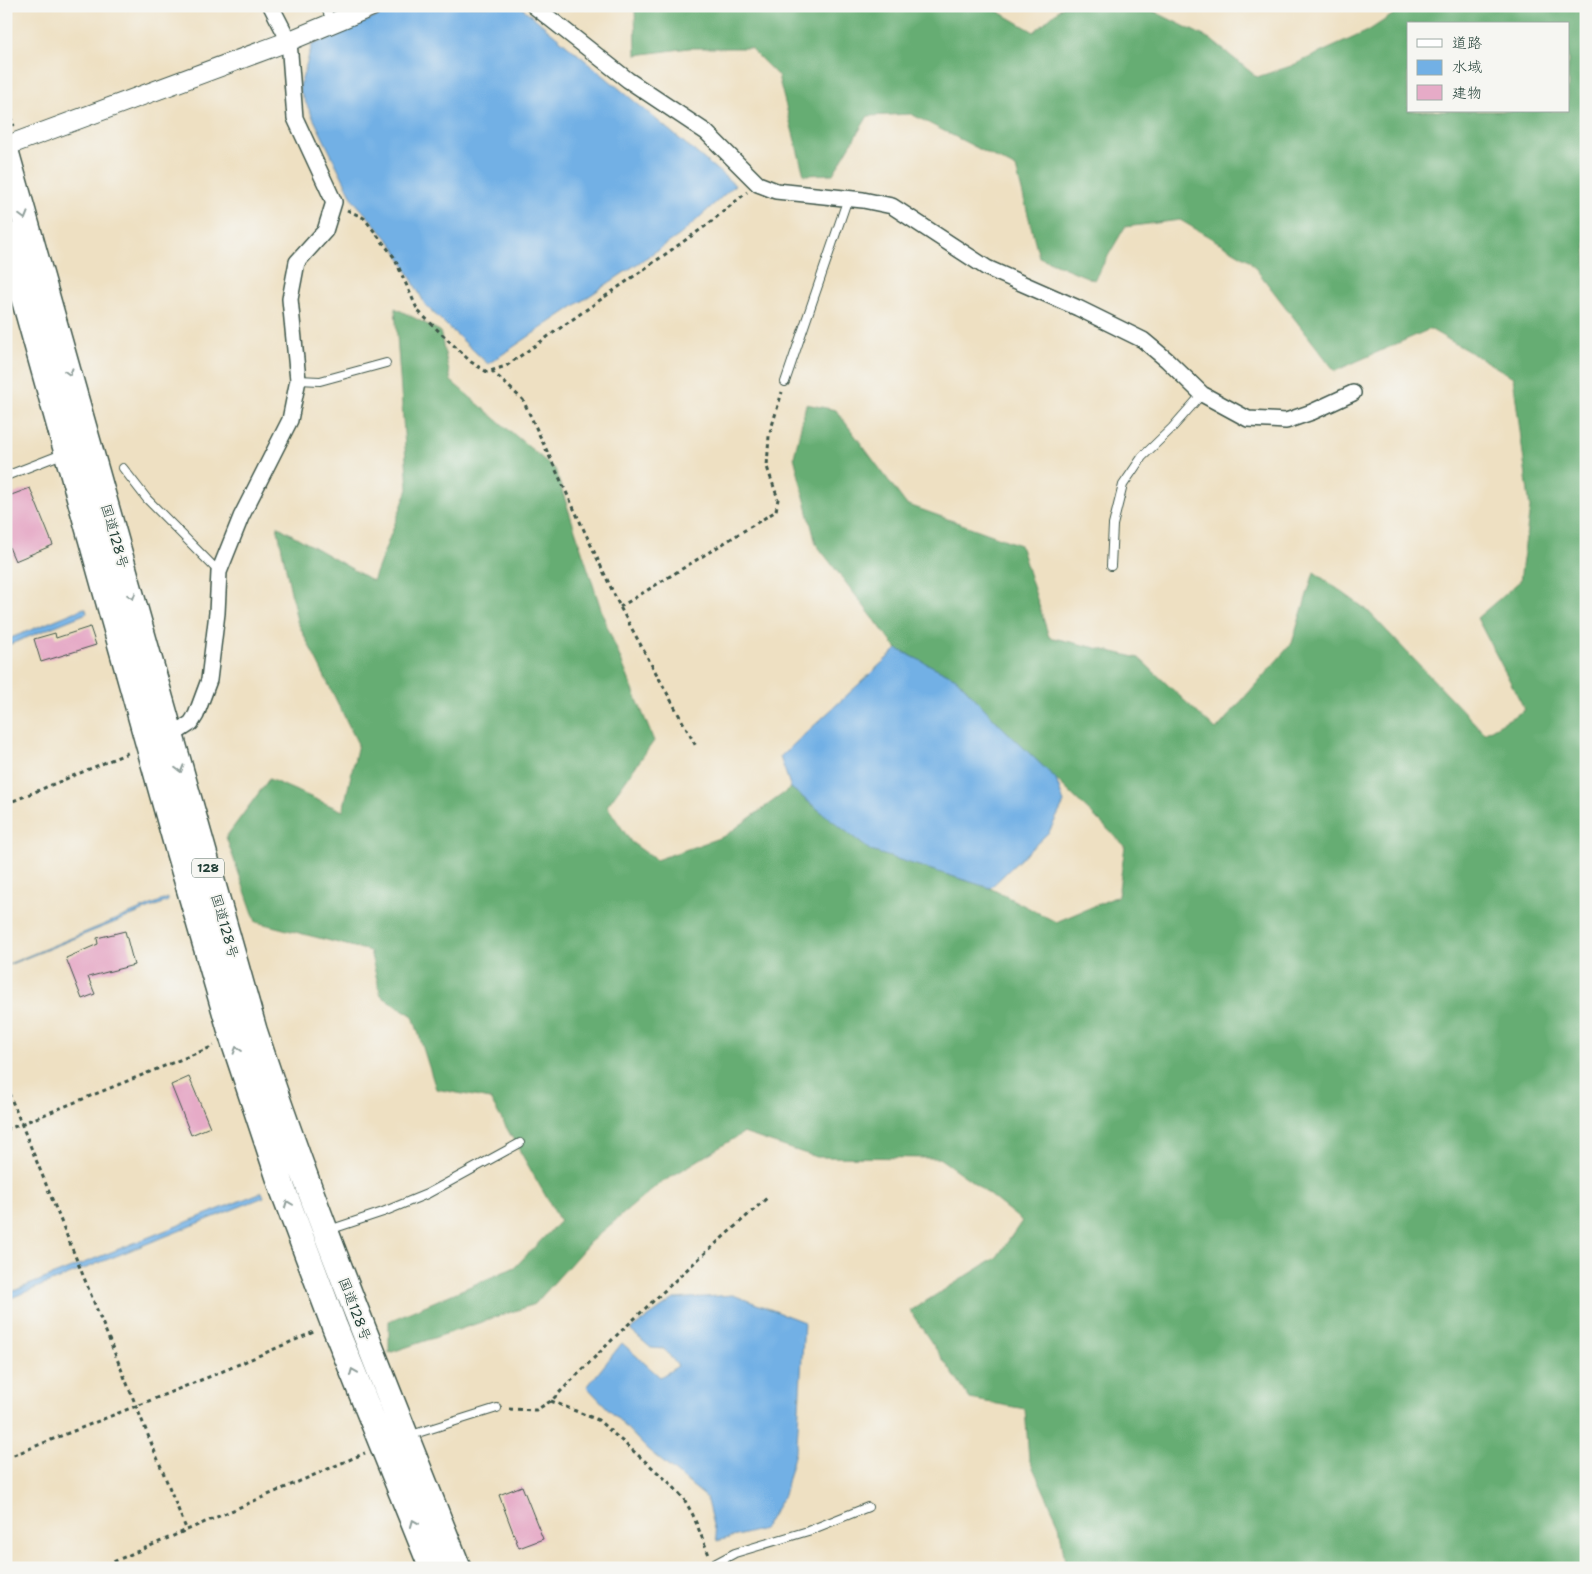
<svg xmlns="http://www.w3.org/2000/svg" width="1592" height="1574" viewBox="0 0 1592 1574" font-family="'Shantell Sans','Klee One',sans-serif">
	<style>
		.forest { fill: #66ad73; stroke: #427554; fill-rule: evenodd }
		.water { fill: #72b0e5; stroke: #48768c }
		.building { fill: #e6abc7 }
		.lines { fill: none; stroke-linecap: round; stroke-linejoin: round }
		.service-casing { stroke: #3e5549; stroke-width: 10 }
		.minor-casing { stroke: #3e5549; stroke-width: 18 }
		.tertiary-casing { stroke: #3e5549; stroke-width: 21 }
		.trunk-casing { stroke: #3e5549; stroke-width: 28 }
		.path { stroke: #3e5549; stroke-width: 3; stroke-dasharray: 4 4; stroke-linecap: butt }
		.service { stroke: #fff; stroke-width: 8 }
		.minor { stroke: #fff; stroke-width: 15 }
		.tertiary { stroke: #fff; stroke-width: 19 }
		.trunk { stroke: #fff; stroke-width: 25 }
		.oneway { stroke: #8f9e9a }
		.labels { text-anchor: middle; stroke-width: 4; stroke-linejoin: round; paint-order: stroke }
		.shield { fill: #f6f6f2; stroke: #60746d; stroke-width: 1 }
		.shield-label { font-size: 12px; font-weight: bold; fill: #1f3d34 }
		.street-label { font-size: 14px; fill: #1f3d34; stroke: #f6f6f2 }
	</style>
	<rect width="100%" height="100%" fill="#f6f6f2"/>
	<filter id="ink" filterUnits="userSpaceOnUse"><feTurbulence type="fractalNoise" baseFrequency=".02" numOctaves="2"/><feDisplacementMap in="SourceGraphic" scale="10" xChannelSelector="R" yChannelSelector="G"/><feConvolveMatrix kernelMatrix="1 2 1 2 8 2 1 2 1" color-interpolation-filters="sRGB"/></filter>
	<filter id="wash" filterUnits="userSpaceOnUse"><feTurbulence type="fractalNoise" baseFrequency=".0096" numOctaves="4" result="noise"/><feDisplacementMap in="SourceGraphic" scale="20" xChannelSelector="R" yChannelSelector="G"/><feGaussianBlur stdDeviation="1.12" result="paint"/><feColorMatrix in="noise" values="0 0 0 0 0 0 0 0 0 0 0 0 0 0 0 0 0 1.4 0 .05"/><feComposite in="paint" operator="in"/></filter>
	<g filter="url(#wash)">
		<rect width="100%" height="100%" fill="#eee0c2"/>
		<path class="forest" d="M 635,6 L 989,6 L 1034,32 L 1063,6 L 1143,6 L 1210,39 L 1257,77 L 1291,66 L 1368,31 L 1406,6 L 1586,6 L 1586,1568 L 1066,1568 L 1059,1524 L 1029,1459 L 1025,1409 L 970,1399 L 910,1311 L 997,1257 L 1022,1221 L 969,1179 L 939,1158 L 816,1157 L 743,1133 L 656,1186 L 590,1242 L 535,1304 L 389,1353 L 389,1321 L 515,1267 L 560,1221 L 490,1099 L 436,1089 L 413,1016 L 381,996 L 370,951 L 256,922 L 226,837 L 269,779 L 343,811 L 358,744 L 297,621 L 277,526 L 373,581 L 408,489 L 395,308 L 440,331 L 451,381 L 555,469 L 605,621 L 654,741 L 607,806 L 631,842 L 656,860 L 725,836 L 791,788 L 871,851 L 990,888 L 1056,922 L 1118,896 L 1125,846 L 1000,725 L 956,678 L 897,649 L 816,544 L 794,457 L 806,404 L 836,410 L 906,504 L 1020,545 L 1049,637 L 1139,658 L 1216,730 L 1292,643 L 1314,572 L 1367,610 L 1484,733 L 1525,710 L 1477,618 L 1520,581 L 1530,508 L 1513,377 L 1430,329 L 1335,371 L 1249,260 L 1180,220 L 1125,227 L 1094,280 L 1039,257 L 1016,168 L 911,114 L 868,116 L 833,174 L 804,175 L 778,76 L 750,48 L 689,48 L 636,55 ZM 1408,24 L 1568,24 L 1568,111 L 1408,111 Z"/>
		<path class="water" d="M 401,6 L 520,6 L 735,185 L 680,235 L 488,364 L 426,306 L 393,245 L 354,201 L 299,89 L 312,45 Z
			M 84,608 L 86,609 L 87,613 L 6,646 L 6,640 Z
			M 897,649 L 956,678 L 1000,725 L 1056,779 L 1064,803 L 1049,832 L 990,888 L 871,851 L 791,788 L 780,757 Z
			M 168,898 L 168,901 L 6,966 L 6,965 Z
			M 262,1192 L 264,1197 L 6,1300 L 6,1294 Z
			M 733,1295 L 804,1322 L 797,1444 L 784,1495 L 764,1529 L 717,1541 L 706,1497 L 647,1449 L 587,1387 L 622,1343 L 660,1377 L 678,1366 L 664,1349 L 651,1348 L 630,1330 L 674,1299 Z"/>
		<g id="blocks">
			<path class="building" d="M 30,488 L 53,545 L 15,561 L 6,540 L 6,497 Z
				M 90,627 L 96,645 L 41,662 L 34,639 L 55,633 L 56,638 Z
				M 125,931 L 134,965 L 88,977 L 95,994 L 82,999 L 66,958 L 98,944 L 97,938 Z
				M 189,1077 L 210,1127 L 191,1135 L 171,1085 Z
				M 522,1486 L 543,1539 L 519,1548 L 499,1495 Z"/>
		</g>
	</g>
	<g filter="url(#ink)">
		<use href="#blocks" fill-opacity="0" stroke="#3e5549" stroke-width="1"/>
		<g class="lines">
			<g class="service-casing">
				<path id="service" d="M 325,6 L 332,23
					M 298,380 L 320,381 L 386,363
					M 785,382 L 848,198
					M 123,468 L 147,499 L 219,572
					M 6,476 L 65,453
					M 1111,566 L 1113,525 L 1123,485 L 1142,457 L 1172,428 L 1202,394
					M 329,1230 L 383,1212 L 427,1194 L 520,1143
					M 408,1436 L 497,1408
					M 707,1568 L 735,1553 L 808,1531 L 868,1507"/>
			</g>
			<g class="minor-casing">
				<path id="minor" d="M 534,6 L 628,80 L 706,132 L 758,184 L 776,191 L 863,200 L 892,206 L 987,268 L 1078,308 L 1143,340 L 1167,360 L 1202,394 L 1248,419 L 1286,421 L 1312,412 L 1353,393
					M 171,736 L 191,723 L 196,715 L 209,680 L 217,613 L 219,572 L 241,517 L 290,420 L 298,380 L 290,299 L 297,262 L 325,231 L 334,202 L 295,118 L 289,41 L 271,6"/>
			</g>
			<g class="tertiary-casing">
				<path id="tertiary" d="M 6,146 L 289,41 L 373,6"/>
			</g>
			<g class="trunk-casing">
				<path id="trunk" d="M 6,152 L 254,1030 C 314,1213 388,1390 458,1568
					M 6,234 L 178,850 L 233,1039 L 283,1190 L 334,1325 L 432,1568"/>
			</g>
			<path class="path" d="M 6,101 L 14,126
				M 347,210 L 364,218 L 394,257 L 418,311 L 471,362 L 487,372 L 506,366 L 707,225 L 747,192
				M 492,371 L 523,400 L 620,607 L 697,748
				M 620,607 L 776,511 L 778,499 L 767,467 L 769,436 L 782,392
				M 6,804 L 130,752
				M 6,1086 L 187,1531
				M 6,1130 L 214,1046
				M 551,1401 L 598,1420 L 672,1485 L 684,1499 L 693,1515 L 709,1555
				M 509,1409 L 536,1410 L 551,1401 L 619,1333 L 694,1263 L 767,1198
				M 6,1458 L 221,1372 L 316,1331
				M 99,1568 L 365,1453"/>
			<use href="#service" class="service"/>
			<use href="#minor" class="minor"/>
			<use href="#tertiary" class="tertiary"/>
			<use href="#trunk" class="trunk"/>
		</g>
		<defs><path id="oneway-chevron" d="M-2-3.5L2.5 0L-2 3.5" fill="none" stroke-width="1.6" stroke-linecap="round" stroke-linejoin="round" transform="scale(1.25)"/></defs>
		<g class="oneway">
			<use href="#oneway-chevron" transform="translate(24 216) rotate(74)"/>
			<use href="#oneway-chevron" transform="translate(69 372) rotate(74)"/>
			<use href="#oneway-chevron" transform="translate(132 596) rotate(74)"/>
			<use href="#oneway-chevron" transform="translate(180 769) rotate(74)"/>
			<use href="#oneway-chevron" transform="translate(237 1050) rotate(-108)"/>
			<use href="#oneway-chevron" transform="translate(288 1204) rotate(-111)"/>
			<use href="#oneway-chevron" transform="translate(353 1372) rotate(-112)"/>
			<use href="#oneway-chevron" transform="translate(414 1523) rotate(-112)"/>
		</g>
	</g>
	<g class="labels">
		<rect class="shield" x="192" y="858.5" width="32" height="19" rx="4"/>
		<g class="shield-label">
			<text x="208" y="872">128</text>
		</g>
		<g class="street-label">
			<text transform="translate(115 536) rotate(74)" y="5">国道128号</text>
			<text transform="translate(225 926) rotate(74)" y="5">国道128号</text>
			<text transform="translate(355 1309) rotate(69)" y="5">国道128号</text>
		</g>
	</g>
	<rect width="1592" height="1574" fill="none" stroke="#f6f6f2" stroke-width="25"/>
	<rect x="1407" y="22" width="162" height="90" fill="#f6f6f2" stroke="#a0aca6"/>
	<rect x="1417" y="39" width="25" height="8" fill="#ffffff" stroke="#a0aca6"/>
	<text x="1452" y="48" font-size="15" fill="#1f3d34">道路</text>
	<rect x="1417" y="60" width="25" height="15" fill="#72b0e5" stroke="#a0aca6"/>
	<text x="1452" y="72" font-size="15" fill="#1f3d34">水域</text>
	<rect x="1417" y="85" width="25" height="15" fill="#e6abc7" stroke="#a0aca6"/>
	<text x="1452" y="98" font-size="15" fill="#1f3d34">建物</text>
</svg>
